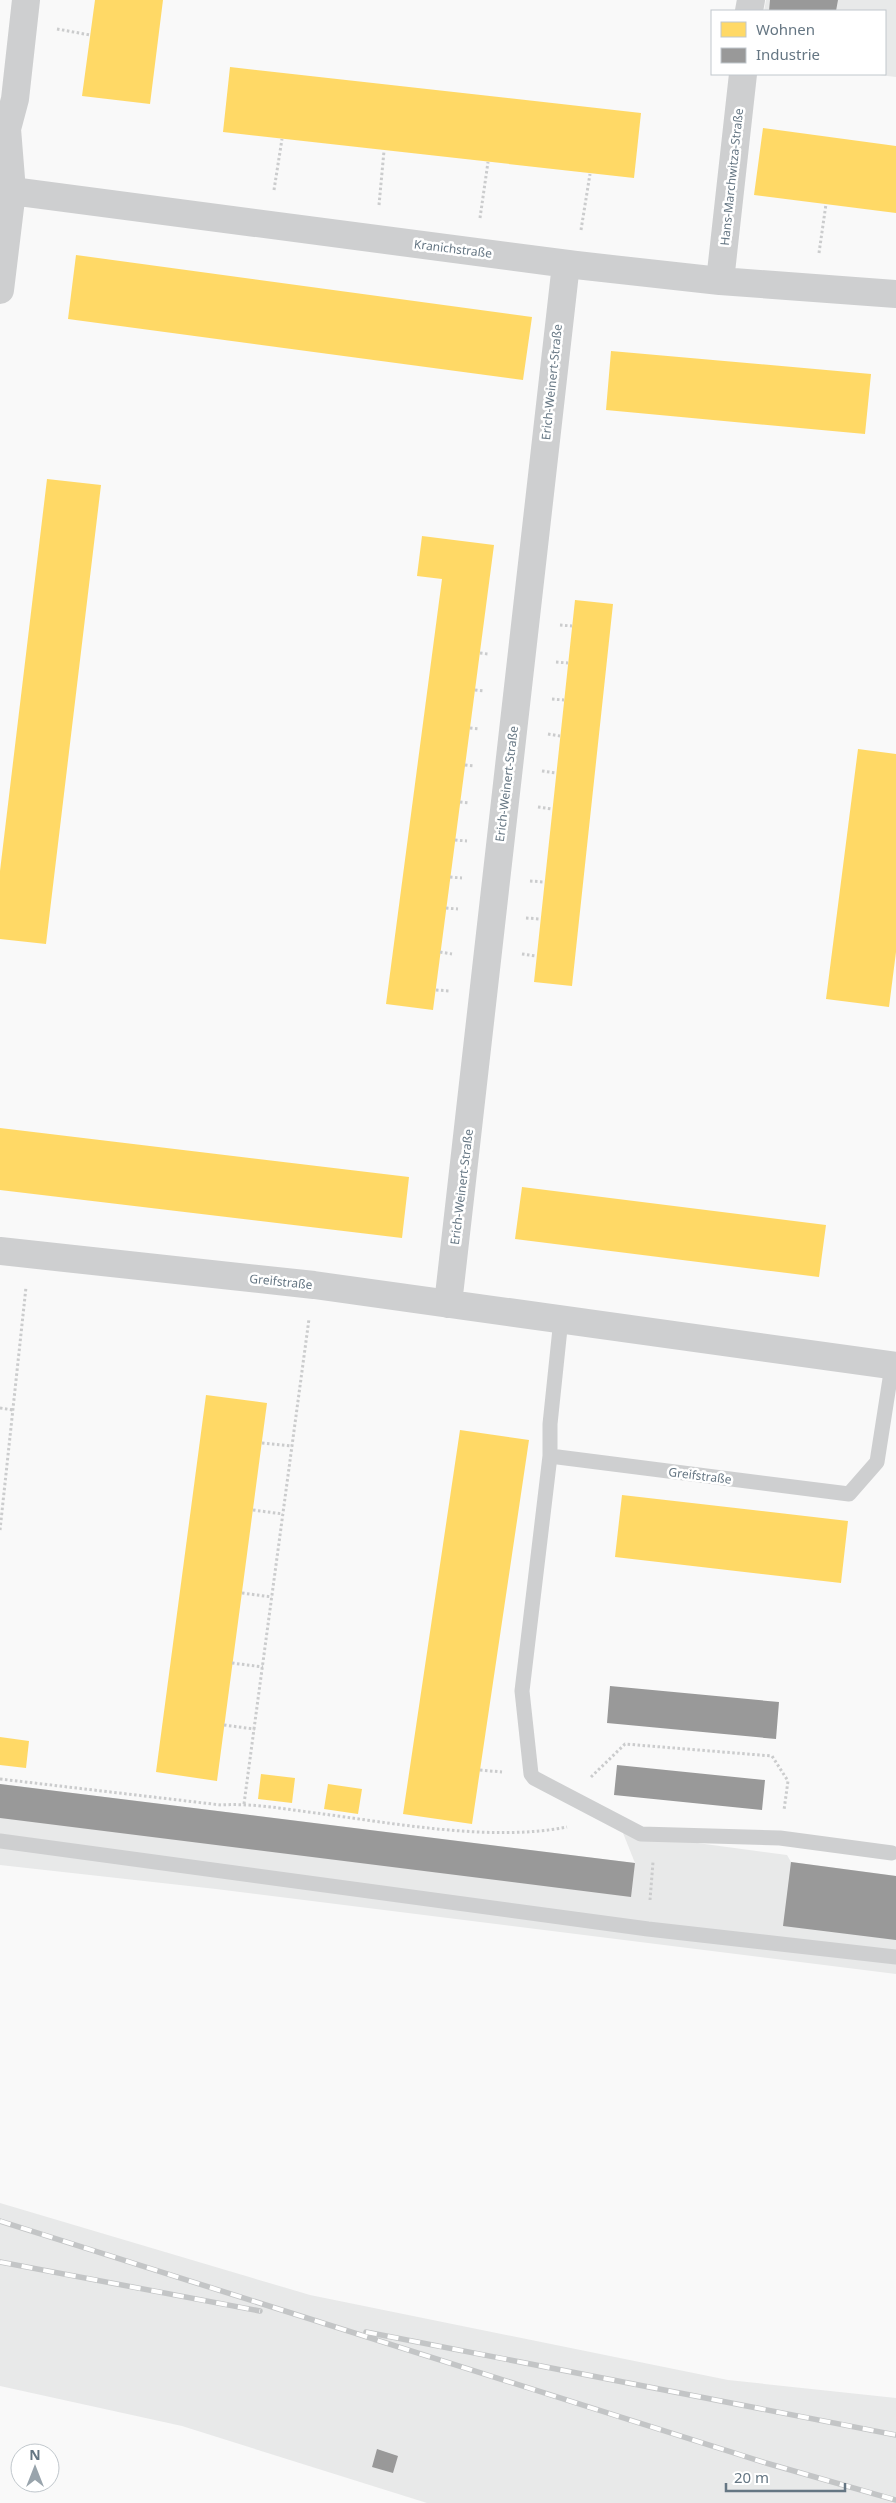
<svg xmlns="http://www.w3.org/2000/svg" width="896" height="2503" viewBox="0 0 896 2503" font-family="'Noto Sans',sans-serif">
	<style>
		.built { fill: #e8e9e9 }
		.homes { fill: #ffd966 }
		.industry { fill: #999 }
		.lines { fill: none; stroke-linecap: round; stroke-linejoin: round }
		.path { stroke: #cbcccd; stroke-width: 3; stroke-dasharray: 2.5 2.5; stroke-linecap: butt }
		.service { stroke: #cecfd0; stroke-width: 15 }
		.minor { stroke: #cecfd0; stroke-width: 28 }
		.rail-casing { stroke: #c3c5c6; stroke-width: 5.5 }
		.rail { stroke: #fff; stroke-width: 4; stroke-dasharray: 11; stroke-linecap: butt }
		.labels { text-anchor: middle; stroke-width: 5; stroke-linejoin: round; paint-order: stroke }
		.street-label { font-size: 12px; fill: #657683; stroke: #fff }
	</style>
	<rect width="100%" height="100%" fill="#f9f9f9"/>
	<path class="built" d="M 766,0 L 896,0 L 896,77 L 871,74 L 885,74 L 885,11 L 764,11 Z
		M 0,1784 L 635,1863 L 623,1833 L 787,1855 L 791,1862 L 896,1876 L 896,1974 L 216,1889 L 0,1865 Z
		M 0,2203 L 310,2295 L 728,2380 L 896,2398 L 896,2503 L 427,2503 L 182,2426 L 0,2386 Z"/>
	<path class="homes" d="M 95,0 L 163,0 L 150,104 L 82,96 Z
		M 230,67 L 641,113 L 634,178 L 223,132 Z
		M 763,128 L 896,146 L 896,213 L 754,195 Z
		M 76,255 L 532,317 L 523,380 L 68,319 Z
		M 611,351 L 871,374 L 865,434 L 606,410 Z
		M 47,479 L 101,485 L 46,944 L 0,939 L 0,871 Z
		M 422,536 L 494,545 L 433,1010 L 386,1004 L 442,579 L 417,576 Z
		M 575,600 L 613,604 L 572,986 L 534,982 Z
		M 858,749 L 896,754 L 896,952 L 889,1007 L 826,999 Z
		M 0,1128 L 409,1177 L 402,1238 L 0,1190 Z
		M 522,1187 L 826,1225 L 819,1277 L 515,1239 Z
		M 206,1395 L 267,1403 L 217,1781 L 156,1772 Z
		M 460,1430 L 529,1440 L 472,1824 L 403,1814 Z
		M 622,1495 L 848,1521 L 841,1583 L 615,1557 Z
		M 0,1737 L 29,1741 L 26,1768 L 0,1765 Z
		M 261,1774 L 295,1778 L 292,1803 L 258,1799 Z
		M 328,1784 L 362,1789 L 358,1814 L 324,1809 Z"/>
	<path class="industry" d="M 770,0 L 838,0 L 836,11 L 769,11 Z
		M 610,1686 L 779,1702 L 776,1739 L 607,1723 Z
		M 617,1765 L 765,1780 L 762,1810 L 614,1795 Z
		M 0,1784 L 635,1863 L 631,1897 L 0,1818 Z
		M 791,1862 L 896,1876 L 896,1940 L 783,1926 Z
		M 377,2449 L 398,2456 L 393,2473 L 372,2467 Z"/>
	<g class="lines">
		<path class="path" d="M 57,29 L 90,35
			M 274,190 L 282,139
			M 379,205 L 384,151
			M 480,218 L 488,162
			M 581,230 L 590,174
			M 819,253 L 826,204
			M 560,625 L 572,626
			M 480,653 L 488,654
			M 556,662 L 568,663
			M 475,690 L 484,691
			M 552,699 L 564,700
			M 470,728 L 479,729
			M 548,734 L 560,736
			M 465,765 L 474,766
			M 542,771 L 556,773
			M 460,802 L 469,803
			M 538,807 L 552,809
			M 455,840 L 467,841
			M 450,877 L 462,878
			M 530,881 L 544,882
			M 446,908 L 458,909
			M 526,918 L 540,919
			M 440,952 L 452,954
			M 522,954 L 536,956
			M 436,990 L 450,991
			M 0,1408 L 13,1410
			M 262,1443 L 292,1446
			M 253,1510 L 283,1514
			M 0,1530 L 26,1287
			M 242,1593 L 272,1597
			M 232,1663 L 263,1667
			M 224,1725 L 254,1729 L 309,1319
			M 480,1770 L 502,1772
			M 591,1777 L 625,1744 L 772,1756 L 788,1781 L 784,1810
			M 0,1779 L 221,1805 C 253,1803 284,1809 316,1813 C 392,1823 492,1842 567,1827
			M 244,1804 L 254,1729
			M 650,1900 L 653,1862"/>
		<path class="service" d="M 561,1319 L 550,1424 L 550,1456 L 849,1494 L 877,1462 L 892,1366
			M 550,1456 L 522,1691 L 531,1774 L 534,1778 L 641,1834 L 780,1838 L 892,1853
			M 0,1841 L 648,1929 L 896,1957"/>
		<path class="minor" d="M 749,11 L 751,0
			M 12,191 L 576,265 L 720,281 L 896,294
			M 720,281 L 743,74
			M 0,290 L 12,191 L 7,129 L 15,99 L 26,0
			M 0,1251 L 314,1285 L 896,1366
			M 448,1304 L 566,264"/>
		<g class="rail-casing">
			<path id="rail" d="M 0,2221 L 766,2463 L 896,2500
				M 0,2262 L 260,2311
				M 366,2332 L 896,2435"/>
		</g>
		<use href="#rail" class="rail"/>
	</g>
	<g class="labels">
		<g class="street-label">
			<text transform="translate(732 177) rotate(-84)" y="4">Hans-Marchwitza-Straße</text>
			<text transform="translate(453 249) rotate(7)" y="4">Kranichstraße</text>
			<text transform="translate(552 382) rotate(-84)" y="4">Erich-Weinert-Straße</text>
			<text transform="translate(507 784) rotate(-83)" y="4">Erich-Weinert-Straße</text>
			<text transform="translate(462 1187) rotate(-83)" y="4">Erich-Weinert-Straße</text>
			<text transform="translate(281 1282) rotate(6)" y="4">Greifstraße</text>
			<text transform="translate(700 1476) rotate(7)" y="4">Greifstraße</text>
		</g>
	</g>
	<rect x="711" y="10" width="175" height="65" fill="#ffffff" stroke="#c1c8cd"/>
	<rect x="721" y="22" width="25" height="15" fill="#ffd966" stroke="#c1c8cd"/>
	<text x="756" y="35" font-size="15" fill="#657683">Wohnen</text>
	<rect x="721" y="48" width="25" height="15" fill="#999999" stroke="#c1c8cd"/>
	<text x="756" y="60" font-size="15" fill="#657683">Industrie</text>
	<g transform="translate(35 2468)"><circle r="24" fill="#ffffff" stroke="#c1c8cd"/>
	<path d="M0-4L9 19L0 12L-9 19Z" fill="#99a4ac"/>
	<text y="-8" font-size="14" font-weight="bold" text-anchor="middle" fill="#657683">N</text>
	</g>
	<path d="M726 2483v8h119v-8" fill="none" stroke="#657683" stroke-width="2.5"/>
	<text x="734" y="2483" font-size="15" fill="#657683" stroke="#ffffff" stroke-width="4" paint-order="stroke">20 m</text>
</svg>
